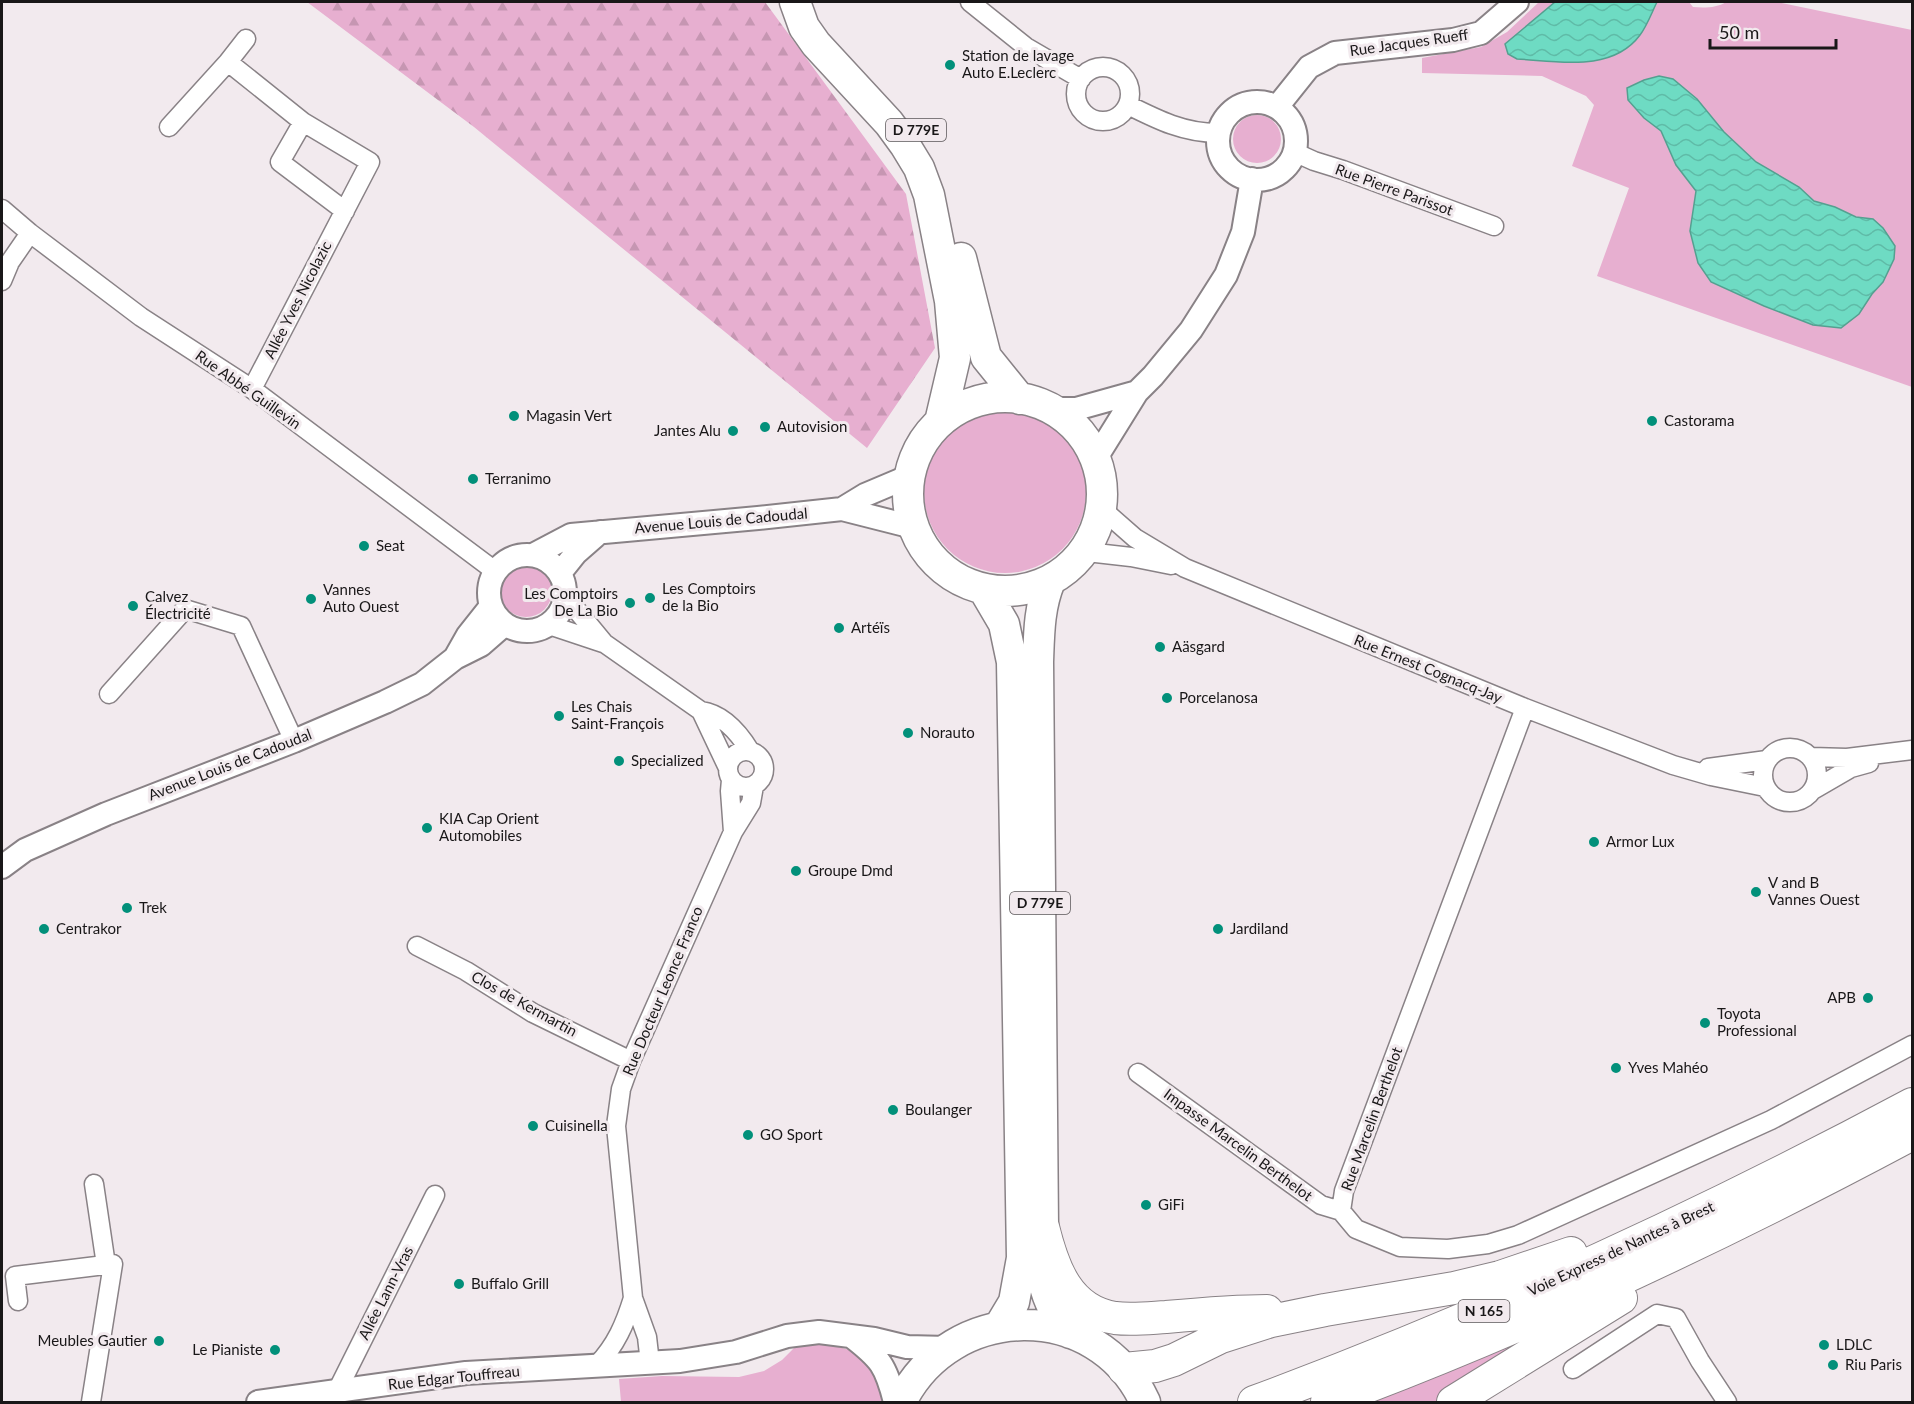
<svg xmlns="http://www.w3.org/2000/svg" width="1914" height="1404" viewBox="0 0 1914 1404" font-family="Lato,sans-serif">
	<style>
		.green { fill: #e7afd0; fill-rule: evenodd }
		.forest { fill: url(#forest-firs) }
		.water { fill: url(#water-waves); stroke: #54a090; stroke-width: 1.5 }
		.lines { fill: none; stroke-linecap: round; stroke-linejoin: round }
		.minor-casing { stroke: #898286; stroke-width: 21 }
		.tertiary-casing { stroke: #898286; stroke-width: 26 }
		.primary-casing { stroke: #898286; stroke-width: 33 }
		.trunk-casing { stroke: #898286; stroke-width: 34 }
		.minor { stroke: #fff; stroke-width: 18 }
		.tertiary { stroke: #fff; stroke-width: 22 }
		.primary { stroke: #fff; stroke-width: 30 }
		.trunk { stroke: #fff; stroke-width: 32 }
		.poi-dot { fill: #02907a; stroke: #f2eaee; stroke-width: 2 }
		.labels { text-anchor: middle; stroke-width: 6; stroke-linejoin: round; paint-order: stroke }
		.shield { fill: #f2eaee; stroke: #5a5658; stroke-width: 1.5 }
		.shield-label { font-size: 14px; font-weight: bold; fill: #191718 }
		.street-label { font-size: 15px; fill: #191718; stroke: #f2eaee }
		.poi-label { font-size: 15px; fill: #191718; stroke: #f2eaee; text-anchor: start }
	</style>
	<defs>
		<pattern id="forest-firs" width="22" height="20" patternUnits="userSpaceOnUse" patternTransform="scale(1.5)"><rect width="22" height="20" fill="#e7afd0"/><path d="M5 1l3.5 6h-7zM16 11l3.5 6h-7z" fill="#c696b2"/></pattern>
		<pattern id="water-waves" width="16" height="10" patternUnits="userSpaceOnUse" patternTransform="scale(1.5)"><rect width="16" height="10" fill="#6edbc3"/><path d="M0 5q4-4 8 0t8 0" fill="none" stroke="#5fbba7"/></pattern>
	</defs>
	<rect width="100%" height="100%" fill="#f2eaee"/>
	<path class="green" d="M 1539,2 L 1689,2 L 1693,7 C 1704,8 1717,8 1726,2 L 1777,2 L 1912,30 L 1912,387 L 1597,276 L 1629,188 L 1572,166 L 1594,105 L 1586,96 L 1542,76 L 1422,73 L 1422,58 L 1481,47 L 1507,32 ZM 1659,76 L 1673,79 L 1697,99 L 1724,132 L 1756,162 L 1799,187 L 1814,202 L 1835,207 L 1856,217 L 1873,219 L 1894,258 L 1883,282 L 1872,294 L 1859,314 L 1813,325 L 1764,306 L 1711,282 L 1690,231 L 1696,191 L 1676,165 L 1661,131 Z
		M1233 139a24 24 0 1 1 48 0a24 24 0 1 1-48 0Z
		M924 492a81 81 0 1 1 162 0a81 81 0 1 1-162 0Z
		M500 591a26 26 0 1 1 52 0a26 26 0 1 1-52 0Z
		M 1534,1336 L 1563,1350 L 1484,1402 L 1371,1402 Z
		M 809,1343 L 831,1345 L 861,1353 L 880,1377 L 881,1402 L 621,1402 L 619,1379 L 662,1376 L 739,1377 L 764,1371 L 782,1360 L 794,1348 Z"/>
	<path class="forest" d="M 307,2 L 765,2 L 906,194 L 935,348 L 867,448 L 474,127 Z"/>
	<path class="water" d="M 1555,2 L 1657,2 C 1652,12 1647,26 1640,35 C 1612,73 1557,61 1517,59 L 1508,54 L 1505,44 Z
		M 1659,76 L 1673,79 L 1697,99 L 1724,132 L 1756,162 L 1799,187 L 1814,201 L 1835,207 L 1856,217 L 1873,219 L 1883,228 L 1895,246 L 1894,259 L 1883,282 L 1872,294 L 1859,314 L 1841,328 L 1813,325 L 1764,306 L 1711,282 L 1698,263 L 1690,231 L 1696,191 L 1676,165 L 1661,131 L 1644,118 L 1628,100 L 1627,88 L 1644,80 Z"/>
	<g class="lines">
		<g class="minor-casing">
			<path id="minor" d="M 970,2 L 1026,47 L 1081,79
				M 228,62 L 303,122
				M1076 94a27 27 0 1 1 54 0a27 27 0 1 1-54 0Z
				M 1128,105 C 1158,120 1184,133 1218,133
				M 169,127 L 228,62 L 246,39
				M 1294,152 L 1314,161 L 1343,170 L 1494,226
				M 2,209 L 30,233 L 141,317 L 252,389 L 495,571
				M 2,281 L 10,262 L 30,233
				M 252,389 L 370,162 L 303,122 L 280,162 L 345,211
				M 1102,509 L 1135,538 L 1185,568 L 1525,708 L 1673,765 L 1711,776 L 1765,787
				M 1087,552 L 1131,557 L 1171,565
				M 566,597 L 604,643 L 701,711 C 722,714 739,733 750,751
				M 549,625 L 603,643
				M 109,694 L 185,609 L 241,626 L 294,741
				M 1525,708 L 1344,1191 L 1341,1211 L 1356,1229 L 1400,1247 L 1448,1249 L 1488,1244 L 1518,1235 L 1771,1120 L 1912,1045
				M 701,711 L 728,768
				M1763 775a27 27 0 1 1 54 0a27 27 0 1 1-54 0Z
				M728 769a18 18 0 1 1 36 0a18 18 0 1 1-36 0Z
				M 1811,757 L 1847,758 L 1912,750
				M 1708,768 L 1767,760
				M 731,780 L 730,791 L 733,832
				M 1813,790 L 1851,768 L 1869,763
				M 417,946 L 466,971 L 533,1013 L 631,1061
				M 1138,1073 L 1321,1205 L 1341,1211
				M 94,1184 L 106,1265
				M 18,1301 L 15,1276 L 113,1264 L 91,1402
				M 650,1363 L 647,1337 L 633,1298 L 616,1126 L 621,1089 L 631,1061 L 733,832 L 751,803 L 754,786
				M 597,1365 C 616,1345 625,1324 633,1298
				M 1573,1369 L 1657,1314 L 1676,1318 L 1700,1361 L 1727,1402
				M 337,1391 L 435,1195"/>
		</g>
		<g class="tertiary-casing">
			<path id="tertiary" d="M1218 141a39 39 0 1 1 78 0a39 39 0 1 1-78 0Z
				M 1277,107 L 1309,67 L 1335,53 L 1453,40 L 1481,33 L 1517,2
				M 1052,409 L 1076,409 L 1137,392
				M 1096,458 L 1137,392 L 1153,376 L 1191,330 L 1226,275 L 1243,232 L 1252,179
				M 842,509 L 865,495 L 910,476
				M489 593a38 38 0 1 1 76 0a38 38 0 1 1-76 0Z
				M 533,555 L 571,535 L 758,518 L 842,509 L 913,527
				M 560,573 L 576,553 L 600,532
				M 455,658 L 468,635 L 491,606
				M 2,867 L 25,850 L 106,814 L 294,741 L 385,702 L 422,684 L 455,658 L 481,645 L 505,624
				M 851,1336 C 881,1359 886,1366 895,1402
				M 258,1402 L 466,1373 L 680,1361 L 736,1352 L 787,1336 L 819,1332 L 874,1339 L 907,1347 L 948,1348"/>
		</g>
		<g class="primary-casing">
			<path id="primary" d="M 795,2 L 804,27 L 816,44 L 889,123 L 905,145 L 919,168 L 929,195 L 950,301 L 955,358 L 940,422
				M 961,258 L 986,357 L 1020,399
				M908 494a97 97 0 1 1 194 0a97 97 0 1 1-194 0Z
				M 1050,581 C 1039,607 1039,634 1038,662 L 1043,1227 C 1039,1270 1041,1298 1070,1333
				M 984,590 L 1004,624 L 1012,662 L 1022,1258 L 1014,1302 L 999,1327
				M 901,1402 C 951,1301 1097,1298 1145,1402"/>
		</g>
		<g class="trunk-casing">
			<path id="trunk" d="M 1043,1227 C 1053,1268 1068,1311 1115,1318 C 1132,1320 1149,1318 1166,1317 C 1200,1314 1234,1311 1267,1311
				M 1124,1369 L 1155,1366 L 1174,1360 L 1221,1337 L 1271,1321 L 1325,1310 L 1454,1288 L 1500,1277 L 1571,1253
				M 1254,1402 C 1481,1318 1699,1218 1912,1104
				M 1327,1402 C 1529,1327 1723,1235 1912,1134
				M 1453,1402 L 1621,1298"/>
		</g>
		<use href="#minor" class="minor"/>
		<use href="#tertiary" class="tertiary"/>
		<use href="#primary" class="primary"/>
		<use href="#trunk" class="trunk"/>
	</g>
	<g class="poi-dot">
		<circle cx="950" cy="65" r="6"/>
		<circle cx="514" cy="416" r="6"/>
		<circle cx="1652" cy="421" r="6"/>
		<circle cx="765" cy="427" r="6"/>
		<circle cx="733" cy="431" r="6"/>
		<circle cx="473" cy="479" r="6"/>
		<circle cx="364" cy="546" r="6"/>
		<circle cx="650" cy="598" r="6"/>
		<circle cx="311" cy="599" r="6"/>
		<circle cx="630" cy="603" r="6"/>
		<circle cx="133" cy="606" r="6"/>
		<circle cx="839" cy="628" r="6"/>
		<circle cx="1160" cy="647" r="6"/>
		<circle cx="1167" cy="698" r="6"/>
		<circle cx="559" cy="716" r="6"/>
		<circle cx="908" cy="733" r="6"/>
		<circle cx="619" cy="761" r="6"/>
		<circle cx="427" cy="828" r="6"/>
		<circle cx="1594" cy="842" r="6"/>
		<circle cx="796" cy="871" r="6"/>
		<circle cx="1756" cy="892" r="6"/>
		<circle cx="127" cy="908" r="6"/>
		<circle cx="44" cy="929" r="6"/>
		<circle cx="1218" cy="929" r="6"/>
		<circle cx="1868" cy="998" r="6"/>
		<circle cx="1705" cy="1023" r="6"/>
		<circle cx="1616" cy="1068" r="6"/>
		<circle cx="893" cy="1110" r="6"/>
		<circle cx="533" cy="1126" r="6"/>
		<circle cx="748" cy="1135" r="6"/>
		<circle cx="1146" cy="1205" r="6"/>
		<circle cx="459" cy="1284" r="6"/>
		<circle cx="159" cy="1341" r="6"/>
		<circle cx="1824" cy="1345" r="6"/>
		<circle cx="275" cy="1350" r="6"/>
		<circle cx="1833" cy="1365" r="6"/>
	</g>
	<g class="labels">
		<g class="shield">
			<rect x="886" y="119" width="60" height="22" rx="4.5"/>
			<rect x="1010" y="892" width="60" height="22" rx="4.5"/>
			<rect x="1458.5" y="1300" width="51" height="22" rx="4.5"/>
		</g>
		<g class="shield-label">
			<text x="916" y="135">D 779E</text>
			<text x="1040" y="908">D 779E</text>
			<text x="1484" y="1316">N 165</text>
		</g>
		<g class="street-label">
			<text transform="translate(1409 43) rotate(-8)" y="5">Rue Jacques Rueff</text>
			<text transform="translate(1394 190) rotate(20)" y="5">Rue Pierre Parissot</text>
			<text transform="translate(298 300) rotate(-63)" y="5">Allée Yves Nicolazic</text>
			<text transform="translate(248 390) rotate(35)" y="5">Rue Abbé Guillevin</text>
			<text transform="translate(721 521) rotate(-5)" y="5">Avenue Louis de Cadoudal</text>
			<text transform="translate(1428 669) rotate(22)" y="5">Rue Ernest Cognacq-Jay</text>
			<text transform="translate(230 765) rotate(-21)" y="5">Avenue Louis de Cadoudal</text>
			<text transform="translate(663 991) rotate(-67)" y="5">Rue Docteur Leonce Franco</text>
			<text transform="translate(524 1004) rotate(29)" y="5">Clos de Kermartin</text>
			<text transform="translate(1372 1119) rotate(-70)" y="5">Rue Marcelin Berthelot</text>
			<text transform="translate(1238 1145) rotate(36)" y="5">Impasse Marcelin Berthelot</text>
			<text transform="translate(1621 1249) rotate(-25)" y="5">Voie Express de Nantes à Brest</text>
			<text transform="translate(386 1293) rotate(-63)" y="5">Allée Lann-Vras</text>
			<text transform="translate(454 1378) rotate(-6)" y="5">Rue Edgar Touffreau</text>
		</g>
		<g class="poi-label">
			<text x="962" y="61">Station de lavage<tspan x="962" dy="17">Auto E.Leclerc</tspan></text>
			<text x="526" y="421">Magasin Vert</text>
			<text x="1664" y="426">Castorama</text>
			<text x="777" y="432">Autovision</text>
			<text x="721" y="436" text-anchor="end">Jantes Alu</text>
			<text x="485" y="484">Terranimo</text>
			<text x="376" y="551">Seat</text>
			<text x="662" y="594">Les Comptoirs<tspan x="662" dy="17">de la Bio</tspan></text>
			<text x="323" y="595">Vannes<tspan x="323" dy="17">Auto Ouest</tspan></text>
			<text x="618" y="599" text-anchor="end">Les Comptoirs<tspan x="618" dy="17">De La Bio</tspan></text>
			<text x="145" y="602">Calvez<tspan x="145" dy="17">Électricité</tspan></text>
			<text x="851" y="633">Artéïs</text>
			<text x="1172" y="652">Aäsgard</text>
			<text x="1179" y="703">Porcelanosa</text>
			<text x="571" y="712">Les Chais<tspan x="571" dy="17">Saint-François</tspan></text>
			<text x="920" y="738">Norauto</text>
			<text x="631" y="766">Specialized</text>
			<text x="439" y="824">KIA Cap Orient<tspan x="439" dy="17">Automobiles</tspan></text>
			<text x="1606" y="847">Armor Lux</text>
			<text x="808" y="876">Groupe Dmd</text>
			<text x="1768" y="888">V and B<tspan x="1768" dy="17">Vannes Ouest</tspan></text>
			<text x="139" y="913">Trek</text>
			<text x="56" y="934">Centrakor</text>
			<text x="1230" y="934">Jardiland</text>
			<text x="1856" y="1003" text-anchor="end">APB</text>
			<text x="1717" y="1019">Toyota<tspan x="1717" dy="17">Professional</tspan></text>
			<text x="1628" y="1073">Yves Mahéo</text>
			<text x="905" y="1115">Boulanger</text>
			<text x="545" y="1131">Cuisinella</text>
			<text x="760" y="1140">GO Sport</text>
			<text x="1158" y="1210">GiFi</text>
			<text x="471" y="1289">Buffalo Grill</text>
			<text x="147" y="1346" text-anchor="end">Meubles Gautier</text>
			<text x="1836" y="1350">LDLC</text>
			<text x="263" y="1355" text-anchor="end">Le Pianiste</text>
			<text x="1845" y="1370">Riu Paris</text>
		</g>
	</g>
	<rect width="1914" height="1404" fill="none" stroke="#191718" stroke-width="6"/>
	<path d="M1710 39v9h126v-9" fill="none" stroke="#191718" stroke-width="3"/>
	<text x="1719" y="39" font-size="18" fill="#191718" stroke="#f2eaee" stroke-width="4.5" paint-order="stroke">50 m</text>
</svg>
